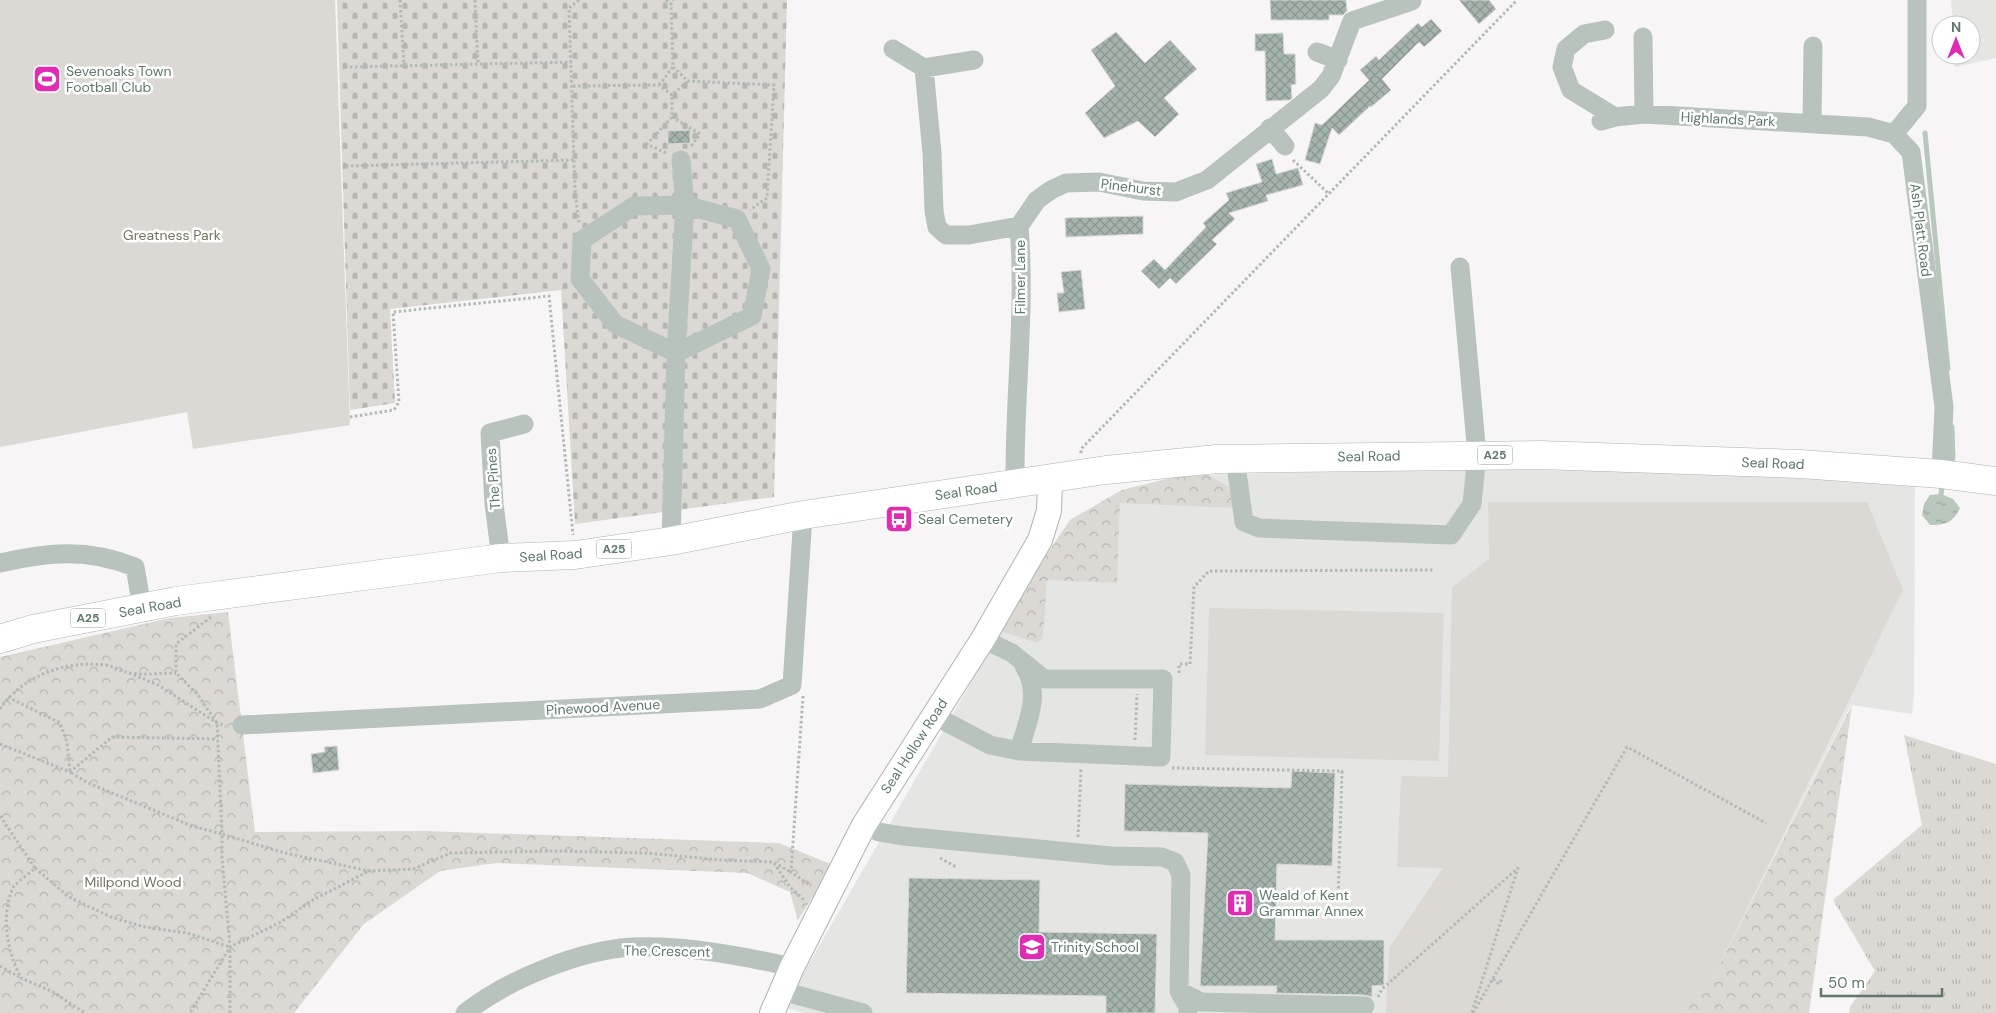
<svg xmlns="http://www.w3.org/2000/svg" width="1996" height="1013" viewBox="0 0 1996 1013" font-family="'DM Sans',sans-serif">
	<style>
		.built { fill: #e5e6e4 }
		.grass { fill: url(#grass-tufts) }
		.forest { fill: url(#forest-crowns) }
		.cemetery { fill: url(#cemetery-stones) }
		.park { fill: #dcd9d4 }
		.water { fill: url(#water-ripples) }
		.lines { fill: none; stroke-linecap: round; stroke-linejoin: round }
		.stream { stroke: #b8c8bc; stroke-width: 5 }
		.building { fill: url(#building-cross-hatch); stroke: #d9d7d7 }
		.major-casing { stroke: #abb6b1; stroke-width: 26 }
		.highway-casing { stroke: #acb5b0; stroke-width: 29 }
		.path { stroke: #b2bab6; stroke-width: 3; stroke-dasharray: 2.5 2.5; stroke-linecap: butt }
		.minor { stroke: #b9c3be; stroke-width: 19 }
		.major { stroke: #fff; stroke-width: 24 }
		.highway { stroke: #fff; stroke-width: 28 }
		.labels { text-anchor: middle; stroke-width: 5; stroke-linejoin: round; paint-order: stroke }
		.shield { fill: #fff; stroke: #8ea197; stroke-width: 1 }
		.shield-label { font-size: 12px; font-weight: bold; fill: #5e796b }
		.poi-label { font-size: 14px; fill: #5e796b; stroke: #fff; text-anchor: start }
		.street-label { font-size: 14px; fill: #5e796b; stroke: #fff }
		.park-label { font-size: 14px; fill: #777362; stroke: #fff }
	</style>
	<defs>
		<pattern id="grass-tufts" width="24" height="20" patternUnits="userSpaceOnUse" patternTransform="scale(1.25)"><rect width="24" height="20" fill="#dcd9d4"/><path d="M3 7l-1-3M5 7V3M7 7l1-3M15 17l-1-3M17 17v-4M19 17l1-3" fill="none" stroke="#b6b5b0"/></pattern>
		<pattern id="forest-crowns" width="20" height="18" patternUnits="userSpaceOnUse" patternTransform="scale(1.25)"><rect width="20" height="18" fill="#dcd9d4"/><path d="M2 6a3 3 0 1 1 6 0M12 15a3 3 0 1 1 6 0" fill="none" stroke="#b6b5b0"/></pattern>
		<pattern id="cemetery-stones" width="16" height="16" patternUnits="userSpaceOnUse" patternTransform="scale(1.25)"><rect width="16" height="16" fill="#dcd9d4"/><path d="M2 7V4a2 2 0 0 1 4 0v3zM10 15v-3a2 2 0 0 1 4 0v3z" fill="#b6b5b0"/></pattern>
		<pattern id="water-ripples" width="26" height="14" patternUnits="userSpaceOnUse" patternTransform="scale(1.25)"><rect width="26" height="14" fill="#b8c8bc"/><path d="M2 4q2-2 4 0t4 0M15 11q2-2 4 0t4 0" fill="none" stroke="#99a79d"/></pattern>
		<pattern id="building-cross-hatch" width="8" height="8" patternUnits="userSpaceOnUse" patternTransform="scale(1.25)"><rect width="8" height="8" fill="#a5b4ac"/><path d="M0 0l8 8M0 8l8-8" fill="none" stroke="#8a9790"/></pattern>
	</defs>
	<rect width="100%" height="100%" fill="#f7f5f5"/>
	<path class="built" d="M 1951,0 L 1996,0 L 1996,58 L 1955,67 L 1954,55 L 1971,55 L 1971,25 L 1953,25 Z
		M 1476,469 L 1689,472 L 1915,484 L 1914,694 L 1912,714 L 1851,705 L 1715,974 L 1761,1013 L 804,1013 L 784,1007 L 1033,575 L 1070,520 L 1122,490 L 1175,477 L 1224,474 Z"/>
	<path class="grass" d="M 1904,735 L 1996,764 L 1996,1013 L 1849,1013 L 1850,1007 L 1875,971 L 1833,900 L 1922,825 Z"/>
	<path class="forest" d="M 1208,475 L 1228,486 L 1235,508 L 1120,503 L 1117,583 L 1047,580 L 1043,638 L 1037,643 L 1001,631 L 1033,575 L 1070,520 L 1122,490 L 1175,477 Z
		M 228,612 L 255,832 L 425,831 L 779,843 L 833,865 L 798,920 L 790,892 L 747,873 L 496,863 L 440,871 L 364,924 L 294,1013 L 0,1013 L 0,657 L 170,618 Z
		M 1852,705 L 1809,1013 L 1680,1013 L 1715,974 Z"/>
	<path class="cemetery" d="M 337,0 L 787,0 L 774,497 L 575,524 L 561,290 L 390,309 L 395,403 L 350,410 Z"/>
	<path class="park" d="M 0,0 L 335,0 L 350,425 L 193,449 L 187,412 L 0,447 Z
		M 1488,502 L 1867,502 L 1903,590 L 1715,974 L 1680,1013 L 1386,1013 L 1389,948 L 1443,868 L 1397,867 L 1401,776 L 1448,777 L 1452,587 L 1489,559 Z
		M 1209,608 L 1444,613 L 1439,761 L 1205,755 Z"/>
	<path class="water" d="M 1941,494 L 1953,499 L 1960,508 C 1953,523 1945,525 1930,525 L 1922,515 L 1924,504 L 1930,495 Z"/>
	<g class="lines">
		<path class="stream" d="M 1925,133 L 1948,369
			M 1948,467 L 1953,458 L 1952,427
			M 1941,494 L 1943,482"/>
	</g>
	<path class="building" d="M 1270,0 L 1346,0 L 1347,11 L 1343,15 L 1329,15 L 1329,20 L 1271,20 Z
		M 1459,0 L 1489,0 L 1496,9 L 1479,24 Z
		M 1431,19 L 1442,31 L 1424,47 L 1419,42 L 1382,79 L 1391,90 L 1371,107 L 1370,106 L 1339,135 L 1332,128 L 1320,164 L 1305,160 L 1315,123 L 1322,125 L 1369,80 L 1360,70 L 1376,56 L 1379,60 L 1418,23 L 1422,27 Z
		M 1116,32 L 1145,63 L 1170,40 L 1197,69 L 1164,98 L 1179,114 L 1155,137 L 1138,121 L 1104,138 L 1085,113 L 1115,86 L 1091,50 Z
		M 1283,33 L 1284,54 L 1295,54 L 1296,84 L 1291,85 L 1292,98 L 1290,100 L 1266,101 L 1265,51 L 1255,51 L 1255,34 Z
		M 690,130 L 690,143 L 668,144 L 668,131 Z
		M 1272,159 L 1276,174 L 1298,168 L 1303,185 L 1266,195 L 1268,201 L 1229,213 L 1235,219 L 1212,240 L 1217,244 L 1176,284 L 1170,278 L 1159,289 L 1141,271 L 1154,259 L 1165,270 L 1206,227 L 1203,223 L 1229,200 L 1226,193 L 1262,182 L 1256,164 Z
		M 1143,216 L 1143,234 L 1066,237 L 1065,218 Z
		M 1081,270 L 1085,309 L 1059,312 L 1057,293 L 1064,293 L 1061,272 Z
		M 337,746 L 339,770 L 313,773 L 311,754 L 325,752 L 324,747 Z
		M 1292,771 L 1335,773 L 1332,866 L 1277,864 L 1275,940 L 1384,940 L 1384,985 L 1372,986 L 1372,997 L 1365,995 L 1276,993 L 1277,986 L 1200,986 L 1208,833 L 1124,831 L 1125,784 L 1291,788 Z
		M 909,878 L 1040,880 L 1039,932 L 1157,934 L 1155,1013 L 1106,1013 L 1106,996 L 906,993 Z"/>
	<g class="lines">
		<g class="major-casing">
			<path id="major" d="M 772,1013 L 792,967 L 864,825 L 983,639 L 1040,540 L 1049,511 L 1050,480"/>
		</g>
		<g class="highway-casing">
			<path id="highway" d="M 0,639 L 33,629 L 176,601 L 501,558 L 575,555 L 671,541 L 803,515 L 1106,470 L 1217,459 L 1540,455 L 1800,464 L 1941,474 L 1996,481"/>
		</g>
		<path class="path" d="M 400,0 L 404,67
			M 475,0 L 478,65
			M 579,0 L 569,8 L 575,191 L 579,224
			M 666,0 L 671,4 L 673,0
			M 350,67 L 572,62
			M 673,67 L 688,81 L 774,85 L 767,198 L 750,210
			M 659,85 L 673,67 L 671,4
			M 573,86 L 659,85 L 672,95 L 688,81
			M 672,117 L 700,134 L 690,148
			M 666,153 L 647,144 L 672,117 L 672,95
			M 1293,160 L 1329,194
			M 346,166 L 575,160
			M 350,417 L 394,410 L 399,402 L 393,312 L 549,296 L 573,535
			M 1081,453 L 1081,449 L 1517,0
			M 211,617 L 176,644 L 176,673 L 198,695 L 217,723 L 222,834 L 285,853 L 369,871 L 413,869 L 451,853 L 555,851 L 648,853 L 719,860 L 773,862 L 791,872
			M 129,673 L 158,685 L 217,723 L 226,726
			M 1179,673 L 1179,664 L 1190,664 L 1194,587 L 1209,571 L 1433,570
			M 803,696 L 791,872 L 811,886
			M 8,697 L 60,723 L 67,742 L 70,772 L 88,783 L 192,826 L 222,834 L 222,857 L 230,947 L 190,1013
			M 0,709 C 22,676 66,660 104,665 C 112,665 119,671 126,672 C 141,676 160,673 176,673
			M 1135,740 L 1137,694
			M 0,744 L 70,772 L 112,737 L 217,739
			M 1172,768 L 1342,771 L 1338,902
			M 0,816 L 35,868 C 29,874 20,880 14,886 C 0,913 7,952 21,978 L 53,992 L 85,1013
			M 1078,837 L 1081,769
			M 940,858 L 956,867
			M 774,863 L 790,887 L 805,901
			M 35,868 L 69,897 L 111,917 L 145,927 L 187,933 L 230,947
			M 0,966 L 19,977
			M 1493,979 L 1499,984 L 1502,979
			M 1378,997 L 1382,989 L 1518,868 L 1472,1012
			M 230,1013 L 230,947 L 281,922 L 311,901 L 369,871
			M 1473,1013 L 1627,747 L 1766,823"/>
		<path class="minor" d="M 1917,0 L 1917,106 L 1894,134 L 1911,152 L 1944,407 L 1941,474
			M 1605,30 L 1584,34 L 1566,49 L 1562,67 L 1571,90 L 1615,117
			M 1643,37 L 1644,114
			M 893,49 L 924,68 L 974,60
			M 1317,52 L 1338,60
			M 924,68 L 932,153 L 934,211 L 937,227 L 946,235 L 969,235 L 1019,226 C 1026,312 1014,398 1015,484
			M 1601,121 L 1615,117 L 1644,114 L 1868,127 L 1894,134
			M 1812,123 L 1813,46
			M 1270,128 L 1285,146
			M 685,205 L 676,353 L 615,324 L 580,279 L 582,240 L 634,206 Z
			M 1019,226 L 1037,200 L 1051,190 L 1066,183 L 1099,182 L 1143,191 L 1176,192 L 1207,180 L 1321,89 L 1331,76 L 1352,21 L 1412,1
			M 1235,458 L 1244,522 L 1259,528 L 1451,535 L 1472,504 L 1477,455 L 1460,267
			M 671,541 L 676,353 L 752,316 L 761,269 L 737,219 L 685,205 L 681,160
			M 501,558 L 494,504 L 490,433 L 524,424
			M 0,563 C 49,552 87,548 135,567 L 142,607
			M 933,715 L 990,745 L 1019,751 L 1161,757 L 1163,679 L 1044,679 L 1012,653 L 983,639
			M 242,725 L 760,699 L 792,685 L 803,515
			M 1019,751 C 1027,722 1042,694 1024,666
			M 864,825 L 879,832 L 903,836 L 1111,856 L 1162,857 L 1175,862 L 1181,875 L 1179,991 L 1188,1007 L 1188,1013
			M 782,991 L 863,1013
			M 1179,991 L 1201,1002 L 1365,1006
			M 465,1013 C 507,980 579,950 633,947 C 685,945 742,956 792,967"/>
		<use href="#major" class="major"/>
		<use href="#highway" class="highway"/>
	</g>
	<defs>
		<g id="stadium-square" transform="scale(1.4375)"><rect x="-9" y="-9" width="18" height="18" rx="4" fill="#df2db3" stroke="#fff"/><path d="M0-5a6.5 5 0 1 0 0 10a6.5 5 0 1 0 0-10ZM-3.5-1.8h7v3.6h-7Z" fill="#fff"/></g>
		<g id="bus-square" transform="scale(1.4375)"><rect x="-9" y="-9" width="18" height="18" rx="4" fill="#df2db3" stroke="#fff"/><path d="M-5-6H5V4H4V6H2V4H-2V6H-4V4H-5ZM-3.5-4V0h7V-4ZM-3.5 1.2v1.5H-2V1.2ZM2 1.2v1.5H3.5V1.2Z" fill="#fff"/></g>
		<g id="building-square" transform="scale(1.4375)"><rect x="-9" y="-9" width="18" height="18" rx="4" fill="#df2db3" stroke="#fff"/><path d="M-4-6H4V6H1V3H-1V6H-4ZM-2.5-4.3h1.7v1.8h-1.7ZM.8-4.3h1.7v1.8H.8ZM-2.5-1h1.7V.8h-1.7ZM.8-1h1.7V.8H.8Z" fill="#fff"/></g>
		<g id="school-square" transform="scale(1.4375)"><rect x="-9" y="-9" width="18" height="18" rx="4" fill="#df2db3" stroke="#fff"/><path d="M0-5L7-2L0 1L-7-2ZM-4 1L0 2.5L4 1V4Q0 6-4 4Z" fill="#fff"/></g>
	</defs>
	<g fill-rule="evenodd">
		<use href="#stadium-square" x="47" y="79"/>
		<use href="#bus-square" x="899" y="519"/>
		<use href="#building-square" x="1240" y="903"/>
		<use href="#school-square" x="1032" y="947"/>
	</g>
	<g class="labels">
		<g class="shield">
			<rect x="1477.5" y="445.5" width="35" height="19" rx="4"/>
			<rect x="596.5" y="539.5" width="35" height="19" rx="4"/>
			<rect x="70.5" y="608.5" width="35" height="19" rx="4"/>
		</g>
		<g class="shield-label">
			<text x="1495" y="459">A25</text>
			<text x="614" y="553">A25</text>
			<text x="88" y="622">A25</text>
		</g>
		<g class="poi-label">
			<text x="66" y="76">Sevenoaks Town<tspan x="66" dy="16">Football Club</tspan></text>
			<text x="918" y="524">Seal Cemetery</text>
			<text x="1259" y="900">Weald of Kent<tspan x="1259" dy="16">Grammar Annex</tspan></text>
			<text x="1051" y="952">Trinity School</text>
		</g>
		<g class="street-label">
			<text transform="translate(1728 119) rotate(3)" y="5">Highlands Park</text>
			<text transform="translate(1131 187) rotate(7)" y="5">Pinehurst</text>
			<text transform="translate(1921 230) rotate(83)" y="5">Ash Platt Road</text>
			<text transform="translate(1020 277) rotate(-90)" y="5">Filmer Lane</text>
			<text transform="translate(1369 456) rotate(-1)" y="5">Seal Road</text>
			<text transform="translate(1773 463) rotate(2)" y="5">Seal Road</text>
			<text transform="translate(493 479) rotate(-94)" y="5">The Pines</text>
			<text transform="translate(966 491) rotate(-8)" y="5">Seal Road</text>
			<text transform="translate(551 555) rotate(-4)" y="5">Seal Road</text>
			<text transform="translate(150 607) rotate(-10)" y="5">Seal Road</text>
			<text transform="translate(603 707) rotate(-3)" y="5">Pinewood Avenue</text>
			<text transform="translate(914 746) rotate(-57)" y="5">Seal Hollow Road</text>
			<text transform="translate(667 951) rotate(1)" y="5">The Crescent</text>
		</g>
		<g class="park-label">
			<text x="172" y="240">Greatness Park</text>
			<text x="133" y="887">Millpond Wood</text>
		</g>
	</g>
	<g transform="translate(1956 40)"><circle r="24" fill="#ffffff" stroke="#bfc9c4"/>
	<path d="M0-4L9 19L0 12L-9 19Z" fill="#df2db3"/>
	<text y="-8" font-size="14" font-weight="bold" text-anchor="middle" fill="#5e796b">N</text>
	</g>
	<path d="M1821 988v8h121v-8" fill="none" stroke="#5e796b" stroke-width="2.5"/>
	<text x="1828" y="988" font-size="15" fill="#5e796b" stroke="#ffffff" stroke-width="4" paint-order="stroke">50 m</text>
</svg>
